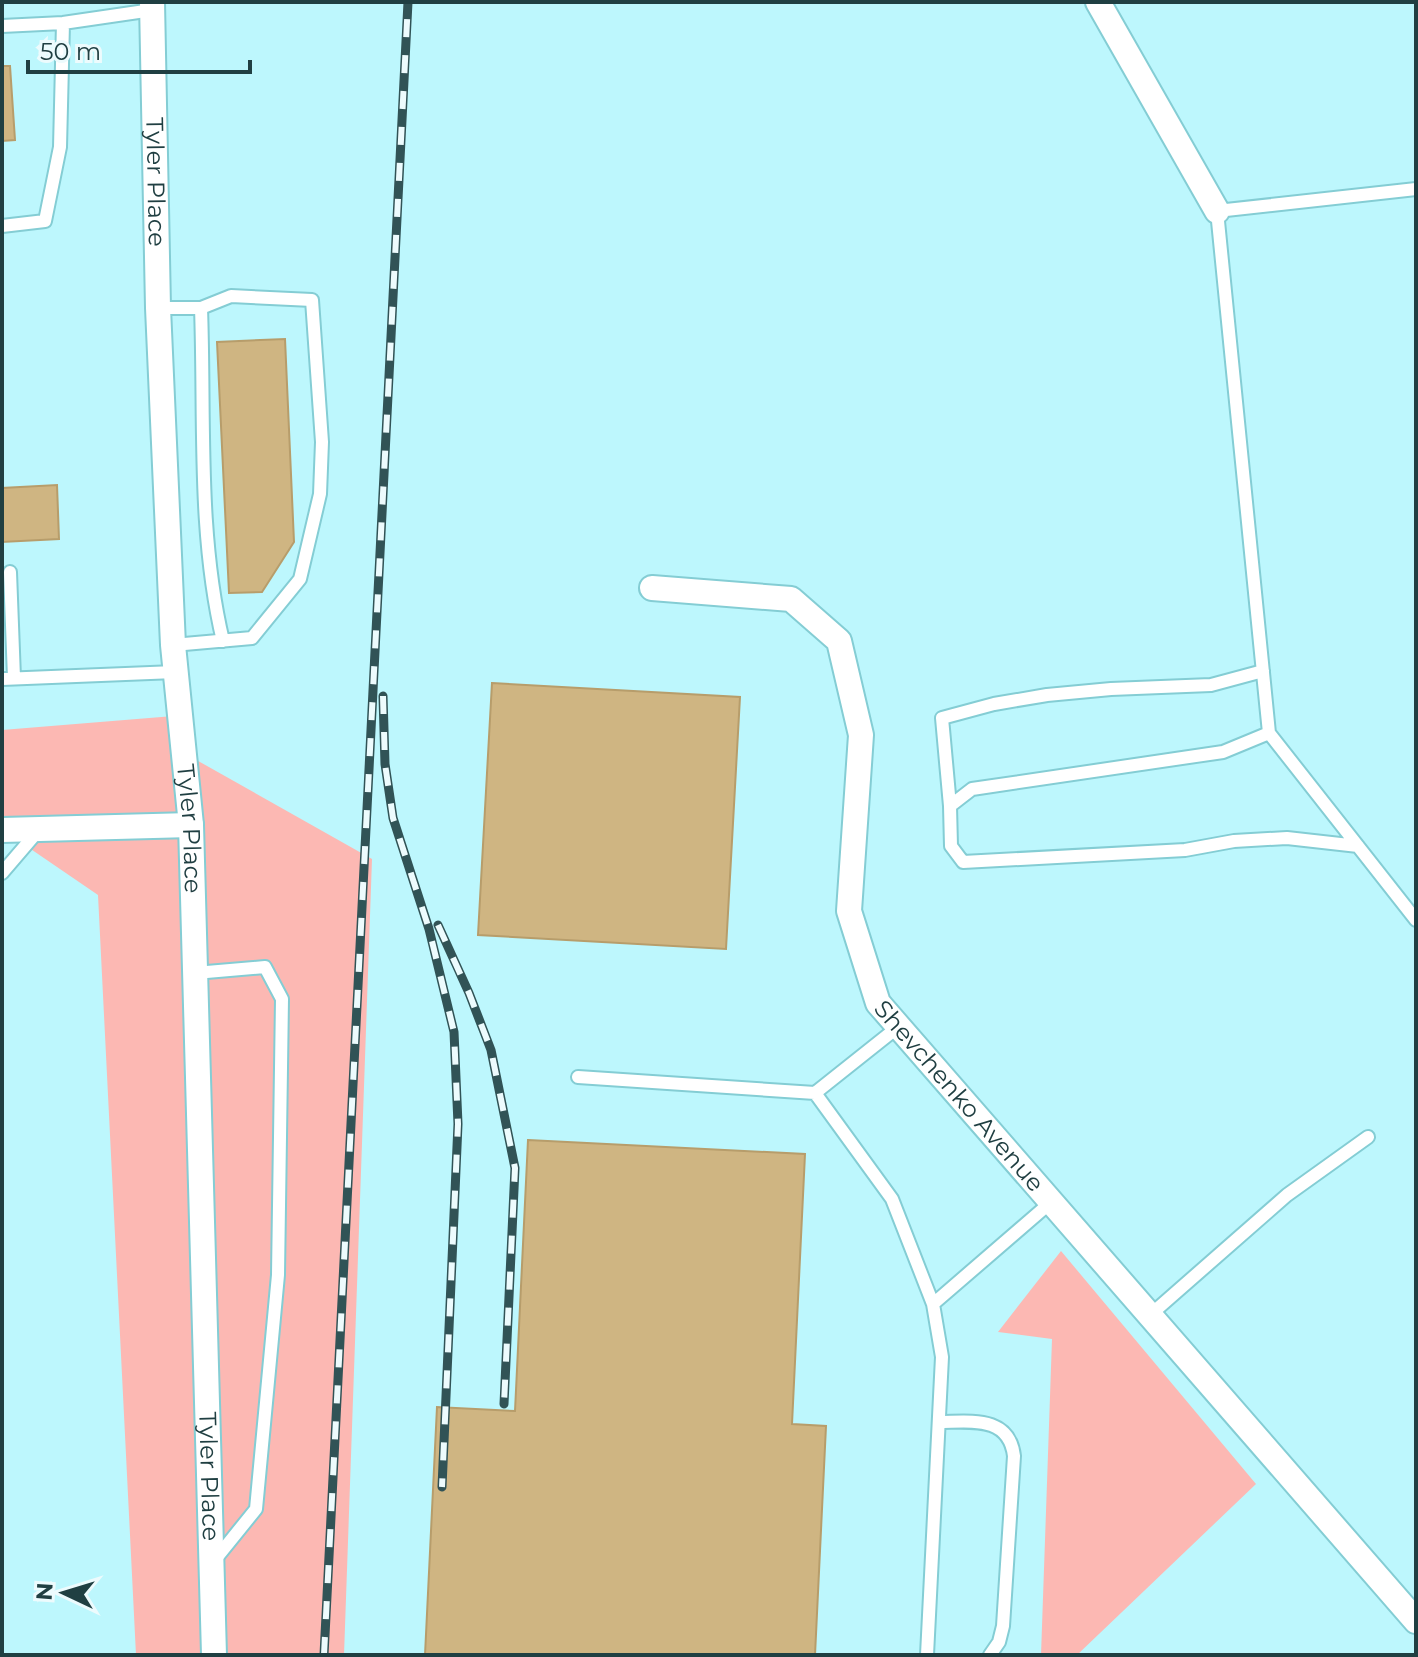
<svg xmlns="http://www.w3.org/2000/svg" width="1418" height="1657" viewBox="0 0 1418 1657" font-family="Montserrat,sans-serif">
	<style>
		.green { fill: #fcb8b3 }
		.building { fill: #cfb582; stroke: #b79d6b; stroke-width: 2 }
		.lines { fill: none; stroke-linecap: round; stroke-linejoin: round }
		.lane-casing { stroke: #84cdd4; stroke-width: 16 }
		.street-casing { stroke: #84cdd4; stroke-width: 28 }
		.lane { stroke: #fff; stroke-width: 12 }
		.street { stroke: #fff; stroke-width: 24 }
		.rail-casing { stroke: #315356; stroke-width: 9 }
		.rail { stroke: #edfbfd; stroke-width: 6; stroke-dasharray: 18; stroke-linecap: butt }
		.labels { text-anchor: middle; stroke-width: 6; stroke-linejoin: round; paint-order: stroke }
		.street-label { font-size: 24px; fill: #203f42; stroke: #edfbfd }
	</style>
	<rect width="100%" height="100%" fill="#bdf7fd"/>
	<path class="green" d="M 186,715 L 184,753 L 372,859 L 344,1655 L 136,1655 L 98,895 L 19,841 L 2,841 L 2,730 Z
		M 1061,1251 L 1256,1484 L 1077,1655 L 1041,1655 L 1052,1339 L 998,1332 Z"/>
	<path class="building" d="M 2,66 L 10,66 L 15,140 L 2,141 Z
		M 285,339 L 294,542 L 262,592 L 229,593 L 217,342 Z
		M 57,485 L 59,539 L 2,542 L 2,488 Z
		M 492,683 L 740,697 L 726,949 L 478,935 Z
		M 528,1140 L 805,1154 L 792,1424 L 826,1426 L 815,1655 L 425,1655 L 437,1407 L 515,1411 Z"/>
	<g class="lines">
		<g class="lane-casing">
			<path id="lane" d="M 2,26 L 63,23 L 152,10
				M 1416,189 L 1217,211 L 1269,733 L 1416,920
				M 2,226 L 45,221 L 60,147 L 63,23
				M 158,308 L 201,308 L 231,296 L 312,300 L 322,442 L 320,494 L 300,579 L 252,638 L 173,645
				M 201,308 C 205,418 197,532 223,641
				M 10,572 L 14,678
				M 2,679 L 175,672
				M 1269,733 L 1223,752 L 972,789 L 950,806 L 951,846 L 963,862 L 1185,850 L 1234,841 L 1287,838 L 1358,846
				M 950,806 L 942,718 L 994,704 L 1047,695 L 1111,689 L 1211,685 L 1263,671
				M 2,873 L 38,831
				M 195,973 L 265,967 L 282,999 L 278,1275 L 256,1509 L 214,1561
				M 578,1077 L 815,1093 L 892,1199 L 933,1304 L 942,1357 L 927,1655
				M 815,1093 L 898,1027
				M 933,1304 L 1050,1203
				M 1149,1316 L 1287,1195 L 1368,1137
				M 939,1422 C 970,1422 1009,1415 1014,1456 L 1003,1626 L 999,1642 L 990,1655"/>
		</g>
		<g class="street-casing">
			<g id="street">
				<path id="s1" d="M 152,2 L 158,308 L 173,645 L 191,825 L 214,1655"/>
				<path d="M 1098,2 L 1217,211"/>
				<path id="s2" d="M 652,588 L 791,599 L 839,641 L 861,735 L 849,911 L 878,1003 L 1416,1621"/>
				<path d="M 2,830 L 191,825"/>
			</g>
		</g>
		<use href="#lane" class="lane"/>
		<use href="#street" class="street"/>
		<g class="rail-casing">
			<path id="rail" d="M 383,696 L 385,764 L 393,818 L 429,929 L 454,1032 L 458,1124 L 442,1487
				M 438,925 L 469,993 L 491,1050 L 515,1168 L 504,1404
				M 324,1655 L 408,2"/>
		</g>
		<use href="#rail" class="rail"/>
	</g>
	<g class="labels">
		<g class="street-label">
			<text dy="8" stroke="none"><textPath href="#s1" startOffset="180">Tyler Place</textPath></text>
			<text dy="8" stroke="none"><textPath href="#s1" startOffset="828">Tyler Place</textPath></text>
			<text dy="8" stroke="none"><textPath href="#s2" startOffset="696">Shevchenko Avenue</textPath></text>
			<text dy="8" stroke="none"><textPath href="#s1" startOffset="1476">Tyler Place</textPath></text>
		</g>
	</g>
	<rect width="1418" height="1657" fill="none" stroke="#203f42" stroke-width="8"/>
	<g transform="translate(64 1593) rotate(274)" stroke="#edfbfd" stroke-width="6" paint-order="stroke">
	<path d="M0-6L14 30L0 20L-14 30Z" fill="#203f42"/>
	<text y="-12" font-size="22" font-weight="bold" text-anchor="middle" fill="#203f42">N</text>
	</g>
	<path d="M28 60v12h222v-12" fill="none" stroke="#203f42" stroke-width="4"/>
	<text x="40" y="60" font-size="24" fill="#203f42" stroke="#edfbfd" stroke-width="6" paint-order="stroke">50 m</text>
</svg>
